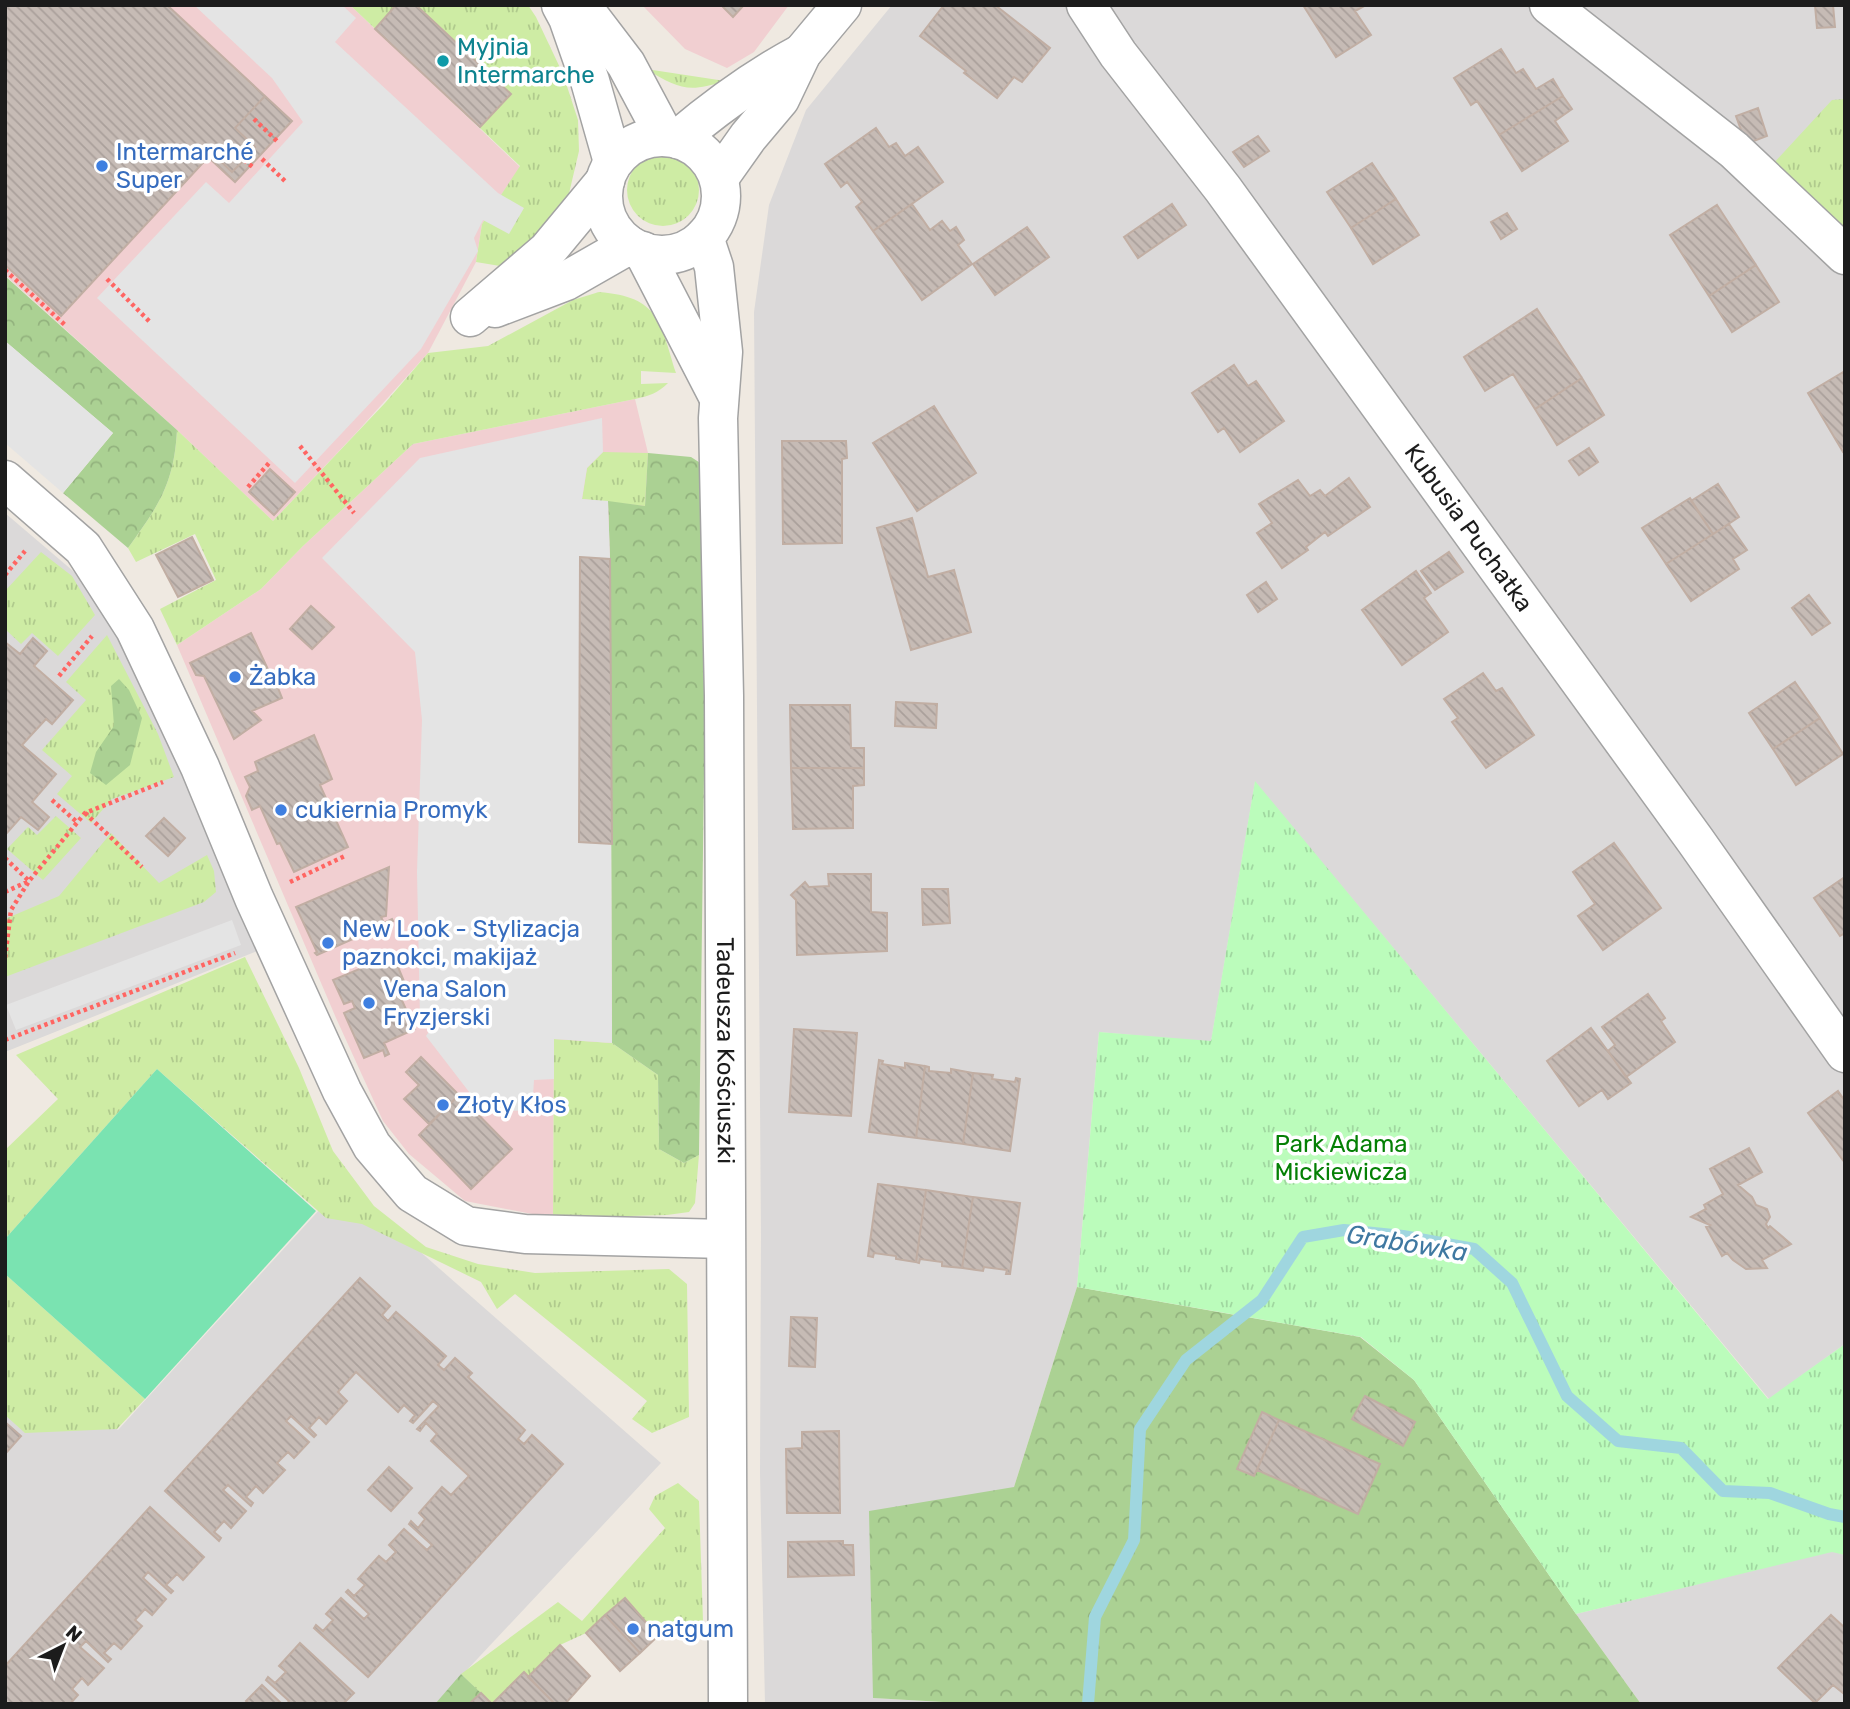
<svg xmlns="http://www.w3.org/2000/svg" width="1850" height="1709" viewBox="0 0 1850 1709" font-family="Rubik,sans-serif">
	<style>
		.residential { fill: #dbd9d9 }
		.commercial { fill: #f1cfd1 }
		.grass { fill: url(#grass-tufts) }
		.forest { fill: url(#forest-crowns) }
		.park { fill: url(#park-tufts) }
		.pitch { fill: #7ae3b1 }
		.parking { fill: #e4e4e4 }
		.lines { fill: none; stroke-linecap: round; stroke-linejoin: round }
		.stream { stroke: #9fd6df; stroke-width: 12 }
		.building { fill: url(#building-back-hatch); stroke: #c1aea3; stroke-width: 2 }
		.minor-casing { stroke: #a3a3a3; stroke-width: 41 }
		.path { stroke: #ff6562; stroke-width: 4.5; stroke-dasharray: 3.5 3.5; stroke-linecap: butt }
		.minor { stroke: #fff; stroke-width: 38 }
		.culture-dot { fill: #0f9aa8; stroke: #fff; stroke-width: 2.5 }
		.shop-dot { fill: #3f7fe0; stroke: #fff; stroke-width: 2.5 }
		.labels { text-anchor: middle; stroke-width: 7; stroke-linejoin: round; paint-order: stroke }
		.culture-label { font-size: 24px; fill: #0d838f; stroke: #fff; text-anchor: start }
		.shop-label { font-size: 24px; fill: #366cbe; stroke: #fff; text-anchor: start }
		.street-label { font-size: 24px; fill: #1c1c1c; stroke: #fff }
		.park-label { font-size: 24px; fill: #058005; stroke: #fff }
		.water-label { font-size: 26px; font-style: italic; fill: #3f78a1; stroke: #fff }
	</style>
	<defs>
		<pattern id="grass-tufts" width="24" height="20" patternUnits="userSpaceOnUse" patternTransform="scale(1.75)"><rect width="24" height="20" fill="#ceeca4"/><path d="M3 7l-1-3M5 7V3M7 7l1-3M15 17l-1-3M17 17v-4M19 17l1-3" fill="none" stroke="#b0ca8d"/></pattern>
		<pattern id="forest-crowns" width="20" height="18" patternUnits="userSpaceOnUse" patternTransform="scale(1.75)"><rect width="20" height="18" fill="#abd193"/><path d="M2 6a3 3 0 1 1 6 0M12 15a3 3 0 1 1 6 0" fill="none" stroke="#93b37e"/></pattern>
		<pattern id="park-tufts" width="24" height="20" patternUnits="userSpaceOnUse" patternTransform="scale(1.75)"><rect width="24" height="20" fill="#bbfcbb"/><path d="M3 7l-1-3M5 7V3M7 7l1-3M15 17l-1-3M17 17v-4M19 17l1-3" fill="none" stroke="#a0d7a0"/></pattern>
		<pattern id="building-back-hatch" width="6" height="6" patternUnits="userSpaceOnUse" patternTransform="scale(1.75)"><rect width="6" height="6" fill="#c6bbb5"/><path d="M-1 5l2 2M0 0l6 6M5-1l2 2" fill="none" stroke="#aaa09b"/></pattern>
	</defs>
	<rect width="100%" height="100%" fill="#efe9e1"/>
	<path class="residential" d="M 892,5 L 1845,5 L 1845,1344 L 1769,1399 L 1255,782 L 1211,1042 L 1099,1032 L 1077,1287 L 1014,1487 L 873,1698 L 978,1704 L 765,1704 L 760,1473 L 761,1235 L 754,312 L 769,205 L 806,110 Z
		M 5,513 L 113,605 L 265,948 L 5,1052 Z
		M 343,1184 L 661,1463 L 435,1704 L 5,1704 L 5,1339 L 118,1430 Z
		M 1832,1551 L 1845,1555 L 1845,1704 L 1641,1704 L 1576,1614 Z"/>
	<path class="commercial" d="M 5,5 L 350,5 L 520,167 L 482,224 L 476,262 L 428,353 L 357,432 L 273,521 L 177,430 L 5,275 Z
		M 642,5 L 789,5 L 754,52 L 727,68 L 685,49 Z
		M 635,399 L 648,453 L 645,506 L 610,559 L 612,1043 L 554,1040 L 553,1218 L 465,1201 L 409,1154 L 383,1121 L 336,1018 L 177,645 L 261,589 L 303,546 L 413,444 Z"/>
	<path class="grass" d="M 350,5 L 528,5 L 536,17 L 563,74 L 578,120 L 579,151 L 567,202 L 506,267 L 476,262 L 482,224 L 520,166 Z
		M 646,69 L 725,81 C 688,93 679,89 646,69 Z
		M 1845,99 L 1845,234 L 1772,165 L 1832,100 Z
		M627 190a36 36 0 1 1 72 0a36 36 0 1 1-72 0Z
		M 599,292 C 660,297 660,322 676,373 L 641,371 L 641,384 L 668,383 C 658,393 649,396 635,399 L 413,444 L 303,546 L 261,589 L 177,645 L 160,609 L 216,580 L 195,534 L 136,562 L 128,548 C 159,505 174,484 177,430 L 273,521 L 385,403 L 428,353 L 488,346 L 573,300 Z
		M 603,452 L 648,453 L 645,506 L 582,499 L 587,468 Z
		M 41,552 L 72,576 L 95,615 L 58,656 L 32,633 L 21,644 L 5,629 L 5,591 Z
		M 107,635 L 158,734 L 174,777 L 112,799 L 91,823 L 57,794 L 72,776 L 42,750 L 86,700 L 66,682 Z
		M 56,816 L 81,838 L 43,880 L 7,849 L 28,827 L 37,835 Z
		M 111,833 L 159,883 L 207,855 L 214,871 L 216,892 L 204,902 L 5,977 L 5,919 L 59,896 Z
		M 245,957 L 299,1068 L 333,1151 L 374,1206 L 426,1247 L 478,1264 L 535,1273 L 669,1269 L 687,1284 L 689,1417 L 652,1433 L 632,1419 L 647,1401 L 515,1294 L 497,1309 L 481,1282 L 362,1224 L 326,1218 L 157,1069 L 5,1239 L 5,1150 L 58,1099 L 16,1055 Z
		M 554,1039 L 612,1043 L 658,1075 L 659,1149 L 684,1163 L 699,1155 L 695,1203 L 689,1212 L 667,1215 L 553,1218 Z
		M 5,1274 L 145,1399 L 117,1429 L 25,1433 L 5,1415 Z
		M 678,1483 L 699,1501 L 703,1621 L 687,1622 L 658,1636 L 625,1598 L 586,1633 L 560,1645 L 528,1677 L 523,1673 L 492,1704 L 461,1674 L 558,1602 L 582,1621 L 665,1528 L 649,1509 L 655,1496 Z"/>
	<path class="forest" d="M 5,276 L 177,430 C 174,484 159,505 128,548 L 63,493 L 113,433 L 5,341 Z
		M 648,453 L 691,457 L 708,468 L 699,1155 L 684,1163 L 659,1149 L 658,1075 L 612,1043 L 610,559 L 608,501 L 645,506 Z
		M 119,679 L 129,690 L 142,718 L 130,765 L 106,785 L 90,773 L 96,752 L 114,726 L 111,686 Z
		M 1077,1287 L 1360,1337 L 1414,1380 L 1576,1614 L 1641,1704 L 978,1704 L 873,1698 L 869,1511 L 1014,1487 Z
		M 461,1674 L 481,1693 L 469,1704 L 435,1704 Z"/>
	<path class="park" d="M 1255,781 L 1768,1399 L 1845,1344 L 1845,1555 L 1832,1552 L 1576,1614 L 1414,1380 L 1361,1337 L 1077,1287 L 1099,1032 L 1211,1041 Z"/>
	<path class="pitch" d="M 157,1069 L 316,1211 L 145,1399 L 5,1274 L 5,1239 Z"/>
	<path class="parking" d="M 194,5 L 342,5 L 356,18 L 335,42 L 498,193 L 524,208 L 509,234 L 483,220 L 474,238 L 478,251 L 421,349 L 295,483 L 97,298 L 206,182 L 229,203 L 303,122 L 272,78 Z
		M 5,341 L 113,433 L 63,493 L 5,443 Z
		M 602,418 L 603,452 L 587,468 L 582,499 L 608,501 L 610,559 L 612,1043 L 554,1039 L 554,1079 L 534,1080 L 532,1111 L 483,1110 L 426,1036 L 430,1030 L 420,1019 L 417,872 L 422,720 L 415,652 L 322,558 L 420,458 Z
		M 232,920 L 241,945 L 16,1030 L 6,1005 Z"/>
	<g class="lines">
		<path class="stream" d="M 1088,1704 L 1095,1617 L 1134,1540 L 1140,1429 L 1186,1360 L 1262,1300 L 1303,1237 L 1344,1230 L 1403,1236 L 1474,1249 L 1512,1283 L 1567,1396 L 1618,1441 L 1681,1448 L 1723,1491 L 1770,1493 L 1829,1514 L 1845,1517"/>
	</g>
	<path class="building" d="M 5,5 L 167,5 L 265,96 L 235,128 L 255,147 L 244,160 L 232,172 L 212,153 L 61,316 L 5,265 Z
		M 396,5 L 416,5 L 511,94 L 480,127 L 375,29 Z
		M 721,5 L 744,5 L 733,17 Z
		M 944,5 L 995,5 L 1050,48 L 1022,82 L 1014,77 L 997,98 L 964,73 L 966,71 L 920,36 Z
		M 1303,5 L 1366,5 L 1355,11 L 1371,35 L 1336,57 Z
		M 1815,5 L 1833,5 L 1835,27 L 1817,28 Z
		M 1501,49 L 1516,73 L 1523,69 L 1536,89 L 1553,79 L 1563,96 L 1499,135 L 1477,101 L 1471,105 L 1454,78 Z
		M 265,96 L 292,121 L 235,182 L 208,157 L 212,153 L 232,172 L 244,160 L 255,147 L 235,128 Z
		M 1563,96 L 1572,109 L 1555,121 L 1568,141 L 1522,171 L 1499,135 Z
		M 1758,108 L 1767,136 L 1746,144 L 1736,116 Z
		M 876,128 L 889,147 L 896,143 L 905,156 L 918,147 L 943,182 L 873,231 L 856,207 L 862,202 L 847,182 L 841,187 L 825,164 Z
		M 1258,136 L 1269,151 L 1244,167 L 1233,152 Z
		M 1372,163 L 1396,199 L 1351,228 L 1327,192 Z
		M 1396,199 L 1419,235 L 1373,264 L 1351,228 Z
		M 912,204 L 930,230 L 942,221 L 950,231 L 956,227 L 964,240 L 958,245 L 972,264 L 922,300 L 873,231 Z
		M 1172,204 L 1186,225 L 1138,258 L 1124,237 Z
		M 1717,205 L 1756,265 L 1709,296 L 1670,235 Z
		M 1507,213 L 1517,229 L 1501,239 L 1491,222 Z
		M 1027,227 L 1049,257 L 995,295 L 973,264 Z
		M 1756,265 L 1779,302 L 1732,332 L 1709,296 Z
		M 1537,309 L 1582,378 L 1535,409 L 1513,374 L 1485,391 L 1464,357 Z
		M 1234,365 L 1248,386 L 1256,381 L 1284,421 L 1240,452 L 1224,428 L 1218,432 L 1192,393 Z
		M 1845,371 L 1845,451 L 1843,452 L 1808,393 Z
		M 1582,378 L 1604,415 L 1557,445 L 1535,409 Z
		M 934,406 L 976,473 L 917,511 L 873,443 Z
		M 782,441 L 846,441 L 847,458 L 842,459 L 842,543 L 783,544 Z
		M 1589,448 L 1598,462 L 1579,475 L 1569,461 Z
		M 270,469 L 295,492 L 274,515 L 249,492 Z
		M 1349,478 L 1370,507 L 1328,536 L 1325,532 L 1306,547 L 1308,550 L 1282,568 L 1257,533 L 1272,523 L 1259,504 L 1298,480 L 1310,496 L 1320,490 L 1325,496 Z
		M 1718,484 L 1739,517 L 1713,534 L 1691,501 Z
		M 1690,498 L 1713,534 L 1666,564 L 1642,528 Z
		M 912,518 L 928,577 L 954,570 L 971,632 L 911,650 L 877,528 Z
		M 1729,524 L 1747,550 L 1733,559 L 1739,569 L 1691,601 L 1666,564 Z
		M 192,537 L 213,580 L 178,597 L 156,555 Z
		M 1449,552 L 1463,572 L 1435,590 L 1421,571 Z
		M 580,557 L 610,559 L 612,844 L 579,842 Z
		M 1416,571 L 1431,593 L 1424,598 L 1448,632 L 1402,665 L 1362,610 Z
		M 1266,582 L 1277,599 L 1258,612 L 1247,595 Z
		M 1809,595 L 1830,623 L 1812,635 L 1792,608 Z
		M 311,606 L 334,627 L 312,649 L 290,629 Z
		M 251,633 L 271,676 L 282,671 L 288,684 L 278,688 L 282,698 L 252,711 L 261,720 L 234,739 L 204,676 L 196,675 L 190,663 Z
		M 33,638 L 47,651 L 34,666 L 73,700 L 52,724 L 46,719 L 22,745 L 56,774 L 32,802 L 49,817 L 38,830 L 21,817 L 5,835 L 5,642 L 20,654 Z
		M 1483,673 L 1496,691 L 1502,688 L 1534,735 L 1486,768 L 1452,722 L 1458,718 L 1444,699 Z
		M 1795,682 L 1820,718 L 1773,749 L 1749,713 Z
		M 896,702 L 937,704 L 936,728 L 895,726 Z
		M 790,705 L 850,705 L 851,748 L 864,748 L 864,768 L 791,768 Z
		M 1820,718 L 1843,754 L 1796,785 L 1773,749 Z
		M 314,735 L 332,779 L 320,785 L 348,847 L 294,872 L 280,843 L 277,844 L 260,806 L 252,810 L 246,796 L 250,787 L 245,777 L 258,771 L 255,762 Z
		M 791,768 L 864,768 L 864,785 L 853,786 L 853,828 L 793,829 Z
		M 164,818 L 185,838 L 168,856 L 146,836 Z
		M 1614,843 L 1661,908 L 1603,950 L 1578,916 L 1595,904 L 1573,872 Z
		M 389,867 L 386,916 L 381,917 L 384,923 L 392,919 L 393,921 L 317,955 L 315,953 L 317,952 L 296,907 Z
		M 828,874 L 871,874 L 871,912 L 887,913 L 887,951 L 797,955 L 796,900 L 791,895 L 805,882 L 809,887 L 829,886 Z
		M 1845,877 L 1845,933 L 1840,936 L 1814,898 Z
		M 922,889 L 948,889 L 950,923 L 923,925 Z
		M 393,955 L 408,991 L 399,994 L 415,1029 L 384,1043 L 389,1054 L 385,1056 L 383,1050 L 364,1058 L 344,1013 L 355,1008 L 352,1001 L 344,1004 L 333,980 Z
		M 1648,994 L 1665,1018 L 1661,1021 L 1675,1042 L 1626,1077 L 1608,1051 L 1615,1045 L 1602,1027 Z
		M 1591,1028 L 1631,1083 L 1608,1099 L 1602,1090 L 1579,1106 L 1547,1061 Z
		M 794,1029 L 857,1033 L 851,1116 L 789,1112 Z
		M 421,1057 L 459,1095 L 429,1124 L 404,1099 L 419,1085 L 406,1072 Z
		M 879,1060 L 883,1061 L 882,1064 L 905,1068 L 905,1063 L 925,1066 L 916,1138 L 869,1132 Z
		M 925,1066 L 929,1067 L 929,1071 L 951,1073 L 951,1069 L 973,1073 L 963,1144 L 916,1138 Z
		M 973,1073 L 993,1075 L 992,1079 L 1015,1082 L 1016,1078 L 1020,1079 L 1010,1151 L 963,1144 Z
		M 1838,1091 L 1845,1101 L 1845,1163 L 1808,1113 Z
		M 459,1095 L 512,1149 L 471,1189 L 419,1135 Z
		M 1749,1148 L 1762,1172 L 1738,1185 L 1752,1197 L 1756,1205 L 1767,1209 L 1770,1217 L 1766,1224 L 1768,1228 L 1770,1226 L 1791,1244 L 1762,1260 L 1767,1268 L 1746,1269 L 1733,1260 L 1727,1253 L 1722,1256 L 1706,1227 L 1710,1225 L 1691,1217 L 1706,1209 L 1704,1205 L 1723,1194 L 1710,1169 Z
		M 878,1184 L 926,1190 L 916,1262 L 896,1259 L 896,1256 L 874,1253 L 873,1257 L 868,1256 Z
		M 926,1190 L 973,1197 L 962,1268 L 942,1266 L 942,1262 L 920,1259 L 919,1263 L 916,1262 Z
		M 973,1197 L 1020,1203 L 1010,1274 L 1006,1274 L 1007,1270 L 984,1267 L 983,1271 L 962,1268 Z
		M 360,1278 L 390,1306 L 382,1315 L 388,1321 L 396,1312 L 446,1356 L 438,1365 L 444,1370 L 455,1358 L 472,1373 L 468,1377 L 525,1430 L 518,1439 L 524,1444 L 532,1435 L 563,1464 L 368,1677 L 314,1628 L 316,1625 L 323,1631 L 333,1620 L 326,1614 L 341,1598 L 364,1619 L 369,1614 L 346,1592 L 348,1590 L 354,1596 L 365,1585 L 358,1579 L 379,1556 L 386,1562 L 396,1552 L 389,1545 L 404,1529 L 427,1550 L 432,1545 L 409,1524 L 411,1521 L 418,1528 L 425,1519 L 419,1513 L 442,1487 L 451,1495 L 469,1476 L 431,1441 L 437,1434 L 426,1423 L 420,1431 L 417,1429 L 439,1406 L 433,1401 L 413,1423 L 410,1421 L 415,1415 L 404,1405 L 398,1412 L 356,1372 L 338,1392 L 347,1401 L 326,1424 L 319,1417 L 309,1428 L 316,1435 L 314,1437 L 291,1416 L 286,1421 L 309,1442 L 294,1458 L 288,1452 L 277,1463 L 285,1470 L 263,1493 L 256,1486 L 246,1497 L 253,1503 L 251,1506 L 228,1485 L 223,1490 L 246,1511 L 231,1528 L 224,1521 L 214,1532 L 221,1538 L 219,1541 L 165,1491 Z
		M 791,1317 L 817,1318 L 815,1367 L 789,1366 Z
		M 1365,1396 L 1415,1422 L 1403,1446 L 1352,1419 Z
		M 1262,1412 L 1279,1420 L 1254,1476 L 1237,1469 Z
		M 1279,1420 L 1380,1464 L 1358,1514 L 1257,1470 Z
		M 5,1422 L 21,1436 L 5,1454 Z
		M 839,1431 L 840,1513 L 787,1513 L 786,1449 L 802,1448 L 802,1432 Z
		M 389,1467 L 412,1488 L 391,1511 L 368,1490 Z
		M 150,1507 L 204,1557 L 183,1580 L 177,1574 L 166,1585 L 173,1591 L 171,1593 L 148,1572 L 143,1578 L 166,1599 L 152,1615 L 145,1609 L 135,1620 L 142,1626 L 121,1649 L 114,1643 L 104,1653 L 111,1659 L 108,1662 L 86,1641 L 80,1647 L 104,1668 L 88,1685 L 82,1678 L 72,1689 L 78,1695 L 70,1704 L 5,1704 L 5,1666 Z
		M 843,1541 L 843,1545 L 853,1545 L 854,1575 L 788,1577 L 788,1542 Z
		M 625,1598 L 658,1636 L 640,1653 L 605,1615 Z
		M 605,1615 L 640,1653 L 620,1671 L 586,1633 Z
		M 1831,1615 L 1845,1628 L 1845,1692 L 1843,1693 L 1833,1685 L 1815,1703 L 1778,1668 Z
		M 300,1643 L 354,1693 L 343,1704 L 287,1704 L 289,1701 L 266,1680 L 268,1677 L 275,1683 L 286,1672 L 279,1666 Z
		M 560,1645 L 590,1676 L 565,1704 L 555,1704 L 528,1677 Z
		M 524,1672 L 554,1703 L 492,1704 Z
		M 262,1685 L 282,1704 L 249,1704 L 246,1701 Z
		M 481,1693 L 492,1704 L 469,1704 Z"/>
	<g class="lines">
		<g class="minor-casing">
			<g id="minor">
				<path d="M 561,5 L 568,18 L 590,81 L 613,162"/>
				<path d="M 581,5 L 626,64 L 665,137"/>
				<path id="s1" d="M 1086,5 L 1118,54 L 1223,189 L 1695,840 L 1845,1053"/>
				<path d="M 1549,5 L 1734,150 L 1845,255"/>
				<circle cx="662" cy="196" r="59"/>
				<path d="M 678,139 C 717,106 757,77 802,53"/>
				<path d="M 719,178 L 748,137 L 780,99 L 802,53 L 842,5"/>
				<path id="s2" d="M 704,237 L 714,267 L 723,352 L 718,418 L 724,696 L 728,1704"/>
				<path d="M 643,251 L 719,398"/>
				<path d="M 495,308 L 566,281 L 629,245"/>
				<path d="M 470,317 L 547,251 L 605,181"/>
				<path d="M 5,480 L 83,548 L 135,629 L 200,767 L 254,898 L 342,1091 L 372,1146 L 412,1193 L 466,1226 L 525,1234 L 725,1239"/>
			</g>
		</g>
		<path class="path" d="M 254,119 L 278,142
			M 262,159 L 285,181
			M 244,160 L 254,168
			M 5,270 L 65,325
			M 107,279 L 150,322
			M 300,446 L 354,513
			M 248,487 L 269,463
			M 5,575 L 25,551
			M 59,676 L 92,636
			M 52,800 L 78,823
			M 85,813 L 142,867
			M 5,858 L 29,881 L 11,910 L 5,958
			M 290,882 L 345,856
			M 5,892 L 29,881 L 85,813 L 163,782
			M 5,1040 L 235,953"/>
		<use href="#minor" class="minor"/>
	</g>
	<circle class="culture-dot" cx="443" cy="61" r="7"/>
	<g class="shop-dot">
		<circle cx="102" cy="166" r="7"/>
		<circle cx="235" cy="677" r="7"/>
		<circle cx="281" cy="810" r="7"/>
		<circle cx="328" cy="943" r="7"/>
		<circle cx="369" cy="1003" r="7"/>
		<circle cx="443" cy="1105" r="7"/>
		<circle cx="633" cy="1629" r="7"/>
	</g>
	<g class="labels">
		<g class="culture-label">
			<text x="457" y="55">Myjnia<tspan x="457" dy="28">Intermarche</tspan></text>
		</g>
		<g class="shop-label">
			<text x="116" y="160">Intermarché<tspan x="116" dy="28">Super</tspan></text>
			<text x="249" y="685">Żabka</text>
			<text x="295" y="818">cukiernia Promyk</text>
			<text x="342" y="937">New Look - Stylizacja<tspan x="342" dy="28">paznokci, makijaż</tspan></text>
			<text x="383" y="997">Vena Salon<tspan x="383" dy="28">Fryzjerski</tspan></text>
			<text x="457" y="1113">Złoty Kłos</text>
			<text x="647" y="1637">natgum</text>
		</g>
		<g class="street-label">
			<text dy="8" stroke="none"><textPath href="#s1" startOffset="648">Kubusia Puchatka</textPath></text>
			<text dy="8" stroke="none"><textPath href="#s2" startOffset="816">Tadeusza Kościuszki</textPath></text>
		</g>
		<g class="park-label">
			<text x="1341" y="1152">Park Adama<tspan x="1341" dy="28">Mickiewicza</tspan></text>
		</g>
		<g class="water-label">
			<text transform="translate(1407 1243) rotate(9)" y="9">Grabówka</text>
		</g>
	</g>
	<rect width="1850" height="1709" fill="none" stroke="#1c1c1c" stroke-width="14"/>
	<g transform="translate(63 1646) rotate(42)" stroke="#ffffff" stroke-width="5" paint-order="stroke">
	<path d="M0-5L12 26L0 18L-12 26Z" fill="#1c1c1c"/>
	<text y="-10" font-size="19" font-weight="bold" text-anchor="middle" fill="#1c1c1c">N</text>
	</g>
</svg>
